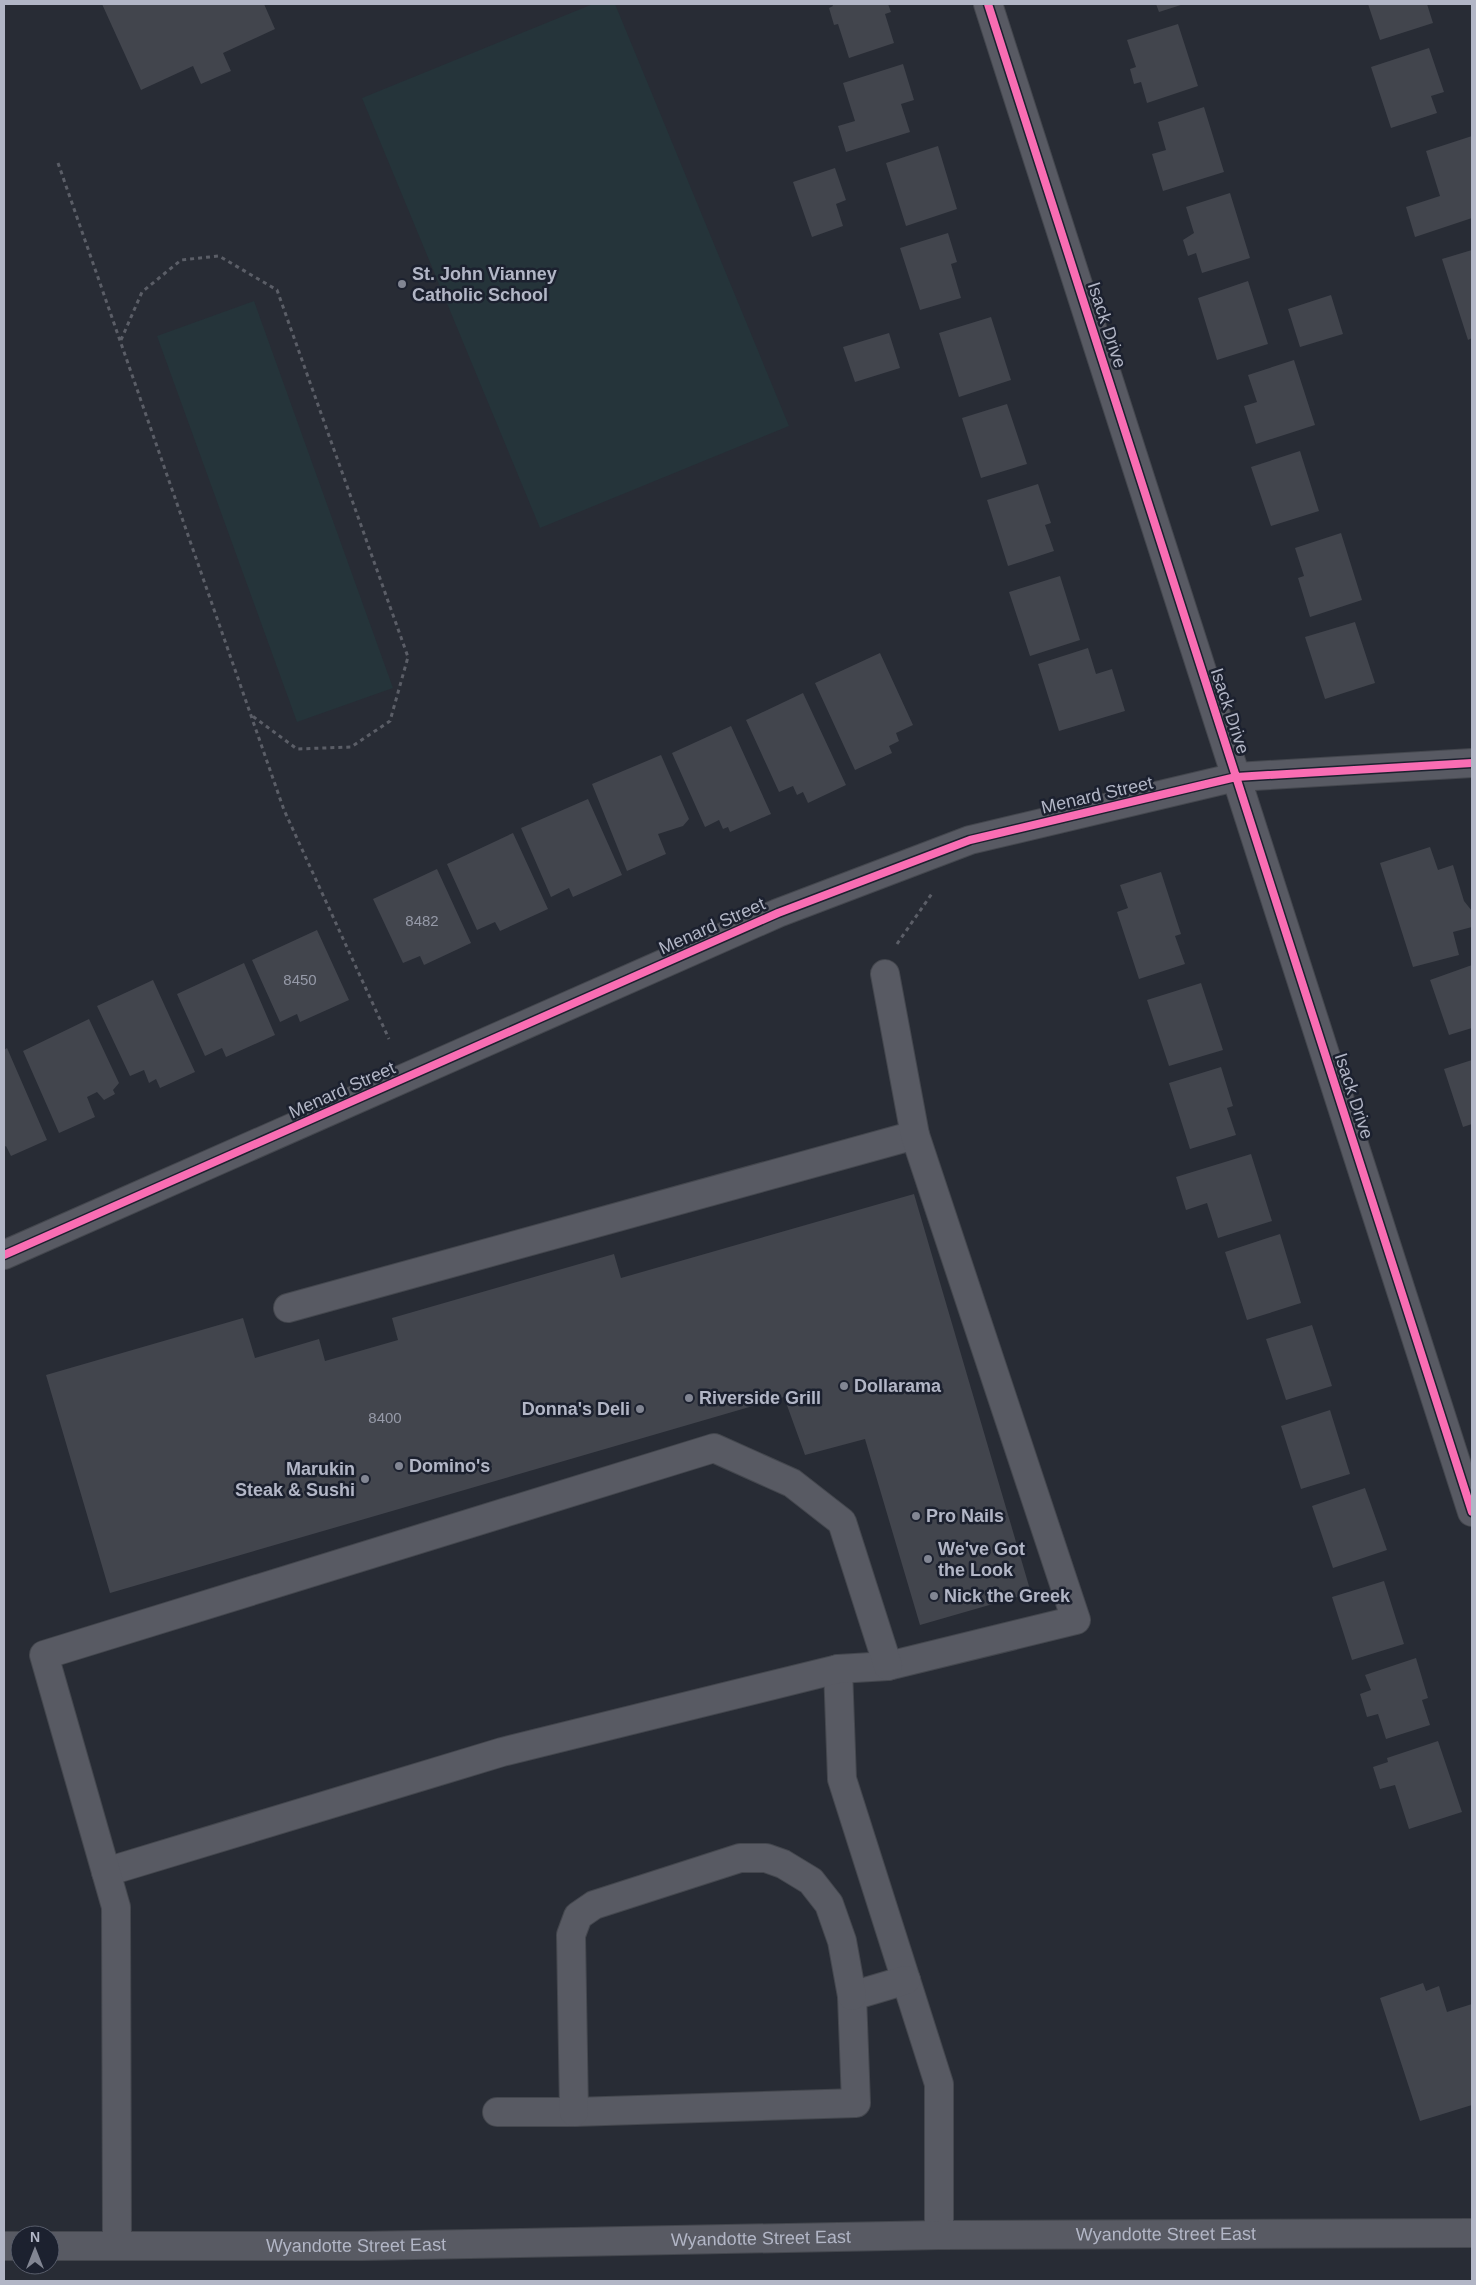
<svg xmlns="http://www.w3.org/2000/svg" width="1476" height="2285" viewBox="0 0 1476 2285" font-family="Arial,sans-serif">
	<style>
		.green { fill: #25343a }
		.building { fill: #42454d }
		.lines { fill: none; stroke-linecap: round; stroke-linejoin: round }
		.minor-casing { stroke: #44474e; stroke-width: 30 }
		.path { stroke: #5b5e67; stroke-width: 3; stroke-dasharray: 4 4; stroke-linecap: butt }
		.minor { stroke: #585a63; stroke-width: 28 }
		.cycleway-casing { stroke: #1c212f; stroke-width: 11 }
		.cycleway { stroke: #f96db3; stroke-width: 8 }
		.poi-dot { fill: #828693; stroke: #1c212f; stroke-width: 2 }
		.labels { text-anchor: middle; stroke-width: 5; stroke-linejoin: round; paint-order: stroke }
		.number-label { font-size: 15px; fill: #969aa8 }
		.poi-label { font-size: 18px; font-weight: bold; fill: #b2b6c6; stroke: #1c212f; text-anchor: start }
		.street-label { font-size: 18px; fill: #b2b6c6; stroke: #1c212f }
	</style>
	<rect width="100%" height="100%" fill="#282c35"/>
	<path class="green" d="M 593,4 L 615,4 L 789,426 L 540,528 L 362,98 Z
		M 254,301 L 393,688 L 297,722 L 157,336 Z"/>
	<path class="building" d="M 102,4 L 264,4 L 275,29 L 223,53 L 231,71 L 201,84 L 193,66 L 141,90 Z
		M 832,4 L 888,4 L 891,12 L 885,14 L 894,43 L 849,58 L 838,24 L 834,25 L 829,8 L 833,6 Z
		M 1156,4 L 1184,4 L 1159,12 Z
		M 1368,4 L 1427,4 L 1433,23 L 1380,40 Z
		M 1178,24 L 1198,86 L 1147,103 L 1141,82 L 1134,84 L 1130,69 L 1136,67 L 1127,40 Z
		M 1429,48 L 1444,92 L 1431,96 L 1437,113 L 1391,128 L 1371,67 Z
		M 903,64 L 914,100 L 901,104 L 910,132 L 846,152 L 838,126 L 855,121 L 843,83 Z
		M 1204,107 L 1224,172 L 1163,191 L 1152,154 L 1166,150 L 1158,122 Z
		M 1472,136 L 1472,218 L 1415,237 L 1406,207 L 1440,196 L 1426,151 Z
		M 938,146 L 957,209 L 906,226 L 886,163 Z
		M 835,168 L 846,200 L 836,204 L 843,226 L 812,237 L 793,182 Z
		M 1230,193 L 1250,258 L 1202,273 L 1196,253 L 1188,256 L 1183,240 L 1194,233 L 1186,207 Z
		M 948,233 L 957,262 L 951,264 L 961,298 L 920,310 L 900,248 Z
		M 1472,250 L 1472,338 L 1468,340 L 1442,259 Z
		M 1248,281 L 1268,344 L 1217,360 L 1198,298 Z
		M 1331,295 L 1343,334 L 1300,347 L 1288,309 Z
		M 991,317 L 1011,380 L 959,397 L 939,333 Z
		M 889,333 L 900,368 L 855,382 L 843,347 Z
		M 1294,360 L 1315,425 L 1256,444 L 1244,406 L 1257,402 L 1248,375 Z
		M 1007,404 L 1027,464 L 981,478 L 962,418 Z
		M 1300,451 L 1319,511 L 1271,526 L 1251,467 Z
		M 1038,484 L 1051,523 L 1045,525 L 1054,551 L 1008,566 L 987,500 Z
		M 1341,533 L 1362,600 L 1310,617 L 1298,578 L 1304,576 L 1295,548 Z
		M 1060,576 L 1080,640 L 1030,656 L 1009,592 Z
		M 1355,622 L 1375,683 L 1325,699 L 1305,637 Z
		M 1088,648 L 1096,674 L 1112,669 L 1125,711 L 1059,731 L 1038,664 Z
		M 880,653 L 913,725 L 896,733 L 899,741 L 889,746 L 892,753 L 855,770 L 815,683 Z
		M 803,693 L 846,785 L 808,803 L 803,792 L 797,795 L 793,786 L 779,792 L 746,720 Z
		M 731,726 L 771,814 L 730,832 L 728,827 L 723,829 L 719,820 L 705,827 L 672,753 Z
		M 661,755 L 689,819 L 683,826 L 658,834 L 666,854 L 627,871 L 592,784 Z
		M 588,799 L 622,875 L 573,897 L 569,888 L 551,897 L 521,828 Z
		M 513,833 L 548,909 L 500,931 L 495,922 L 477,930 L 447,864 Z
		M 1430,847 L 1438,870 L 1453,865 L 1464,901 L 1472,911 L 1472,927 L 1453,932 L 1459,955 L 1413,967 L 1380,863 Z
		M 437,869 L 471,943 L 424,965 L 420,956 L 403,963 L 373,899 Z
		M 1161,872 L 1181,934 L 1175,936 L 1185,964 L 1139,979 L 1117,912 L 1128,908 L 1120,885 Z
		M 317,930 L 349,1000 L 300,1022 L 297,1014 L 280,1022 L 252,960 Z
		M 244,963 L 275,1035 L 226,1057 L 222,1048 L 205,1056 L 177,994 Z
		M 1472,965 L 1472,1028 L 1449,1035 L 1430,980 Z
		M 153,980 L 195,1072 L 160,1088 L 156,1079 L 149,1083 L 144,1070 L 130,1076 L 97,1006 Z
		M 1201,983 L 1223,1050 L 1169,1066 L 1147,1000 Z
		M 89,1019 L 119,1083 L 113,1090 L 115,1094 L 104,1100 L 97,1092 L 87,1097 L 95,1117 L 59,1133 L 23,1051 Z
		M 7,1048 L 47,1140 L 11,1156 L 6,1146 L 4,1147 L 4,1050 Z
		M 1472,1060 L 1472,1124 L 1463,1127 L 1444,1069 Z
		M 1221,1067 L 1233,1106 L 1227,1108 L 1236,1135 L 1190,1149 L 1169,1083 Z
		M 1251,1154 L 1272,1221 L 1218,1238 L 1207,1203 L 1186,1210 L 1176,1177 Z
		M 914,1194 L 1031,1593 L 920,1625 L 865,1439 L 805,1455 L 784,1397 L 110,1593 L 46,1375 L 243,1318 L 255,1358 L 319,1339 L 325,1361 L 398,1340 L 392,1318 L 614,1254 L 621,1278 Z
		M 1280,1234 L 1301,1303 L 1247,1320 L 1225,1252 Z
		M 1312,1325 L 1332,1386 L 1286,1400 L 1266,1339 Z
		M 1330,1410 L 1350,1474 L 1301,1489 L 1281,1426 Z
		M 1365,1488 L 1387,1550 L 1333,1568 L 1312,1506 Z
		M 1384,1581 L 1404,1644 L 1352,1660 L 1332,1597 Z
		M 1416,1658 L 1428,1698 L 1422,1700 L 1430,1725 L 1386,1739 L 1378,1714 L 1367,1717 L 1360,1694 L 1371,1690 L 1365,1675 Z
		M 1438,1741 L 1462,1812 L 1409,1829 L 1395,1785 L 1380,1789 L 1373,1767 L 1388,1762 L 1387,1758 Z
		M 1423,1983 L 1426,1991 L 1439,1986 L 1447,2012 L 1472,2004 L 1472,2105 L 1420,2121 L 1380,1998 Z"/>
	<g class="lines">
		<g class="minor-casing">
			<g id="minor">
				<path d="M 988,4 L 1472,1512"/>
				<path d="M 4,1255 L 778,913 L 970,840 L 1236,777 L 1472,763"/>
				<path d="M 288,1308 L 915,1135"/>
				<path d="M 838,1669 L 842,1779 L 939,2084 L 939,2235"/>
				<path d="M 106,1872 L 502,1752 L 838,1669 L 888,1666 L 1076,1620 L 915,1135 L 885,974"/>
				<path d="M 497,2112 L 574,2112 L 856,2103 L 852,1996 L 906,1980"/>
				<path d="M 574,2112 L 571,1935 L 578,1916 L 594,1905 L 740,1858 L 766,1858 L 783,1864 L 811,1881 L 829,1904 L 842,1941 L 852,1996"/>
				<path d="M 117,2245 L 116,1907 L 44,1655 L 714,1448 L 792,1483 L 842,1522 L 888,1666"/>
				<path d="M 4,2246 L 20,2246"/>
				<path id="s1" d="M 50,2246 L 363,2246 L 939,2235 L 1472,2233"/>
			</g>
		</g>
		<path class="path" d="M 58,163 L 284,810 L 389,1039
			M 121,340 L 142,292 L 181,260 L 219,256 L 277,290 L 408,657 L 390,721 L 351,747 L 297,749 L 251,715
			M 897,944 L 933,892"/>
		<use href="#minor" class="minor"/>
		<g class="cycleway-casing">
			<path id="cycleway" d="M 988,4 L 1472,1512
				M 4,1255 L 778,913 L 970,840 L 1236,777 L 1472,763"/>
		</g>
		<use href="#cycleway" class="cycleway"/>
	</g>
	<g class="poi-dot">
		<circle cx="402" cy="284" r="5"/>
		<circle cx="844" cy="1386" r="5"/>
		<circle cx="689" cy="1398" r="5"/>
		<circle cx="640" cy="1409" r="5"/>
		<circle cx="399" cy="1466" r="5"/>
		<circle cx="365" cy="1479" r="5"/>
		<circle cx="916" cy="1516" r="5"/>
		<circle cx="928" cy="1559" r="5"/>
		<circle cx="934" cy="1596" r="5"/>
	</g>
	<g class="labels">
		<g class="number-label">
			<text x="422" y="926">8482</text>
			<text x="300" y="985">8450</text>
			<text x="385" y="1423">8400</text>
		</g>
		<g class="poi-label">
			<text x="412" y="280">St. John Vianney<tspan x="412" dy="21">Catholic School</tspan></text>
			<text x="854" y="1392">Dollarama</text>
			<text x="699" y="1404">Riverside Grill</text>
			<text x="630" y="1415" text-anchor="end">Donna's Deli</text>
			<text x="409" y="1472">Domino's</text>
			<text x="355" y="1475" text-anchor="end">Marukin<tspan x="355" dy="21">Steak &amp; Sushi</tspan></text>
			<text x="926" y="1522">Pro Nails</text>
			<text x="938" y="1555">We've Got<tspan x="938" dy="21">the Look</tspan></text>
			<text x="944" y="1602">Nick the Greek</text>
		</g>
		<g class="street-label">
			<text transform="translate(1107 325) rotate(72)" y="6">Isack Drive</text>
			<text transform="translate(1230 711) rotate(72)" y="6">Isack Drive</text>
			<text transform="translate(1097 795) rotate(-13)" y="6">Menard Street</text>
			<text transform="translate(712 926) rotate(-24)" y="6">Menard Street</text>
			<text transform="translate(342 1090) rotate(-24)" y="6">Menard Street</text>
			<text transform="translate(1354 1096) rotate(72)" y="6">Isack Drive</text>
			<text dy="6" stroke="none"><textPath href="#s1" startOffset="1116">Wyandotte Street East</textPath></text>
			<text dy="6" stroke="none"><textPath href="#s1" startOffset="711">Wyandotte Street East</textPath></text>
			<text dy="6" stroke="none"><textPath href="#s1" startOffset="306">Wyandotte Street East</textPath></text>
		</g>
	</g>
	<rect width="1476" height="2285" fill="none" stroke="#b2b6c6" stroke-width="10"/>
	<g transform="translate(35 2250)"><circle r="24" fill="#1c212f" stroke="#585d6b"/>
	<path d="M0-4L9 19L0 12L-9 19Z" fill="#828693"/>
	<text y="-8" font-size="14" font-weight="bold" text-anchor="middle" fill="#b2b6c6">N</text>
	</g>
</svg>
